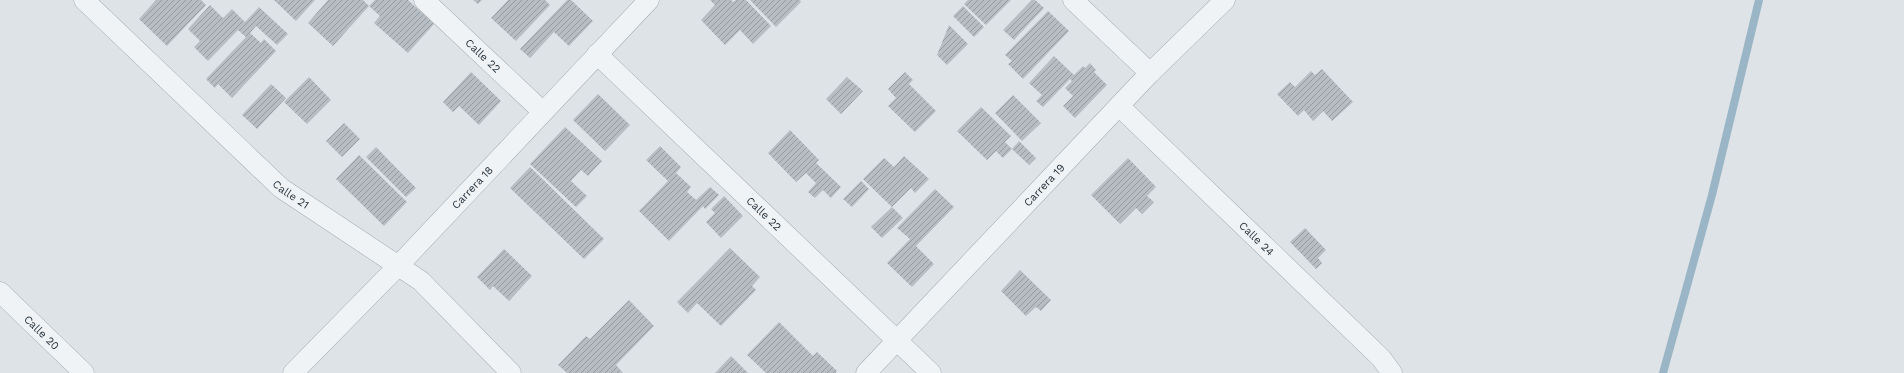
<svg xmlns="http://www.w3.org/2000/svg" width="1904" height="373" viewBox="0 0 1904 373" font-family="'Work Sans',sans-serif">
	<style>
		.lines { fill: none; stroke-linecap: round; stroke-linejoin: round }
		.stream { stroke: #9ab6c6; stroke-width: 8 }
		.building { fill: url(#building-hatch) }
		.street-casing { stroke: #a4abb1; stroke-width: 21 }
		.street { stroke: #f0f3f5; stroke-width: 20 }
		.labels { text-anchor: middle; stroke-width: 3; stroke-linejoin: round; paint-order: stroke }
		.street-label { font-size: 11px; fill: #28333d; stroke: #edf1f5 }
	</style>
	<defs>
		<pattern id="building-hatch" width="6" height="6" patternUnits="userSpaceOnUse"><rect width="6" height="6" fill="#b6bdc3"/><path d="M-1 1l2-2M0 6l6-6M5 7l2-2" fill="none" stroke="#949aa0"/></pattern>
	</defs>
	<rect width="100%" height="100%" fill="#dee3e7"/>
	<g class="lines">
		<path class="stream" d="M 1663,373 L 1712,195 L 1759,0"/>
	</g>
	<path class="building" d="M 156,0 L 201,0 L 206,5 L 167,46 L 139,19 Z
		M 274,0 L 315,0 L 296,21 Z
		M 328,0 L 363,0 L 369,6 L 333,46 L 308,23 Z
		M 375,0 L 408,0 L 434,24 L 408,53 L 374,23 L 380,16 L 369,6 Z
		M 473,0 L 482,0 L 478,4 Z
		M 508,0 L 545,0 L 550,5 L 516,41 L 491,18 Z
		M 567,0 L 571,0 L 593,21 L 569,46 L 554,32 L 530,58 L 520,49 Z
		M 710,0 L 731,0 L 733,2 L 736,0 L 746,0 L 771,26 L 753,44 L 740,30 L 725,45 L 701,20 L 715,5 Z
		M 750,0 L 800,0 L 801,2 L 776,27 Z
		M 968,0 L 1011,0 L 986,25 L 964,4 Z
		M 1032,0 L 1035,0 L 1044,8 L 1014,40 L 1003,30 Z
		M 210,5 L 223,18 L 232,9 L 245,22 L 259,7 L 288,34 L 277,45 L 256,26 L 250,33 L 261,43 L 264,39 L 276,51 L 232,98 L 218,84 L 215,88 L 206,79 L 246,37 L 238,30 L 208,61 L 194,47 L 200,41 L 188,29 Z
		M 963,6 L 984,27 L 974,37 L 953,16 Z
		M 1048,11 L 1069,31 L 1023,79 L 1008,64 L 1012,61 L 1005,55 Z
		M 949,25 L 968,44 L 947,65 L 937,55 Z
		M 1054,56 L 1074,75 L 1083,66 L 1085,68 L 1090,63 L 1096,70 L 1094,72 L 1107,85 L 1075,118 L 1063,106 L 1073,96 L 1065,88 L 1072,81 L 1070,79 L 1043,107 L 1036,101 L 1042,95 L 1029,83 Z
		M 1322,69 L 1353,102 L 1332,121 L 1323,111 L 1313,121 L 1304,110 L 1298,116 L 1277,94 L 1290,82 L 1295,87 L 1311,71 L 1315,75 Z
		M 471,72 L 501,101 L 479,125 L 459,106 L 453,112 L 443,102 Z
		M 905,72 L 913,80 L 909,84 L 936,111 L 915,132 L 888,106 L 896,98 L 888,89 Z
		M 309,77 L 331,100 L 307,124 L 284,102 Z
		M 847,77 L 863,91 L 841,114 L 826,99 Z
		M 271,84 L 286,98 L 257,129 L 242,115 Z
		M 598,94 L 630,125 L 605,151 L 573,120 Z
		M 1013,95 L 1041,123 L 1022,141 L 995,113 Z
		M 981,107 L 1011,136 L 1005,142 L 1012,149 L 1003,158 L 996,151 L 987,160 L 957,131 Z
		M 344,123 L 360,139 L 342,157 L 326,141 Z
		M 565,127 L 602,161 L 588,176 L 581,170 L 571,181 L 587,196 L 576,207 L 530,164 Z
		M 790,130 L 819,160 L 816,163 L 841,187 L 831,198 L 823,190 L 815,198 L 808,192 L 816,183 L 806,173 L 796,182 L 768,153 Z
		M 1019,141 L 1036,158 L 1029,165 L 1012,149 Z
		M 660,146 L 681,167 L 676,173 L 691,187 L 687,192 L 696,200 L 710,187 L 719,195 L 705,209 L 703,206 L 669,241 L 639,211 L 668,181 L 646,160 Z
		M 376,147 L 416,188 L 406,197 L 366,157 Z
		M 359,155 L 407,202 L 384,226 L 336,179 Z
		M 904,156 L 929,179 L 915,193 L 911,188 L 892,207 L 863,179 L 884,158 L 894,167 Z
		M 1128,158 L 1156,187 L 1147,196 L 1154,202 L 1142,214 L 1136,208 L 1120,224 L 1091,195 Z
		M 530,167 L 604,239 L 584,259 L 510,188 Z
		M 861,181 L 869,189 L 852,207 L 843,199 Z
		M 935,189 L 954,207 L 916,246 L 934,264 L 912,287 L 887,263 L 910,239 L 897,228 Z
		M 724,196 L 743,216 L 721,238 L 706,222 L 715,213 L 711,209 Z
		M 892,207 L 903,218 L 882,238 L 871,227 Z
		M 1305,228 L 1326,250 L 1318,258 L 1322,263 L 1316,269 L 1290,242 Z
		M 730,248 L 760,277 L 752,286 L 756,290 L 721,326 L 697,303 L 688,313 L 677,302 Z
		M 504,249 L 532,276 L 509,301 L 493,286 L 490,290 L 477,277 Z
		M 1020,270 L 1051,300 L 1041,311 L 1036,307 L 1026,316 L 1001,291 Z
		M 629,300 L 654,326 L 616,365 L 623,373 L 567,373 L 558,365 L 586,336 L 590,339 Z
		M 779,322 L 813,356 L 817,352 L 837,371 L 836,373 L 766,373 L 747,355 Z
		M 731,356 L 748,373 L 715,373 Z"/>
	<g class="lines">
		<g class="street-casing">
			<g id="street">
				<path id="s1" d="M 84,0 L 281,188 L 421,281 L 511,373"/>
				<path id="s2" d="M 424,0 L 543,112"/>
				<path d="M 1073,0 L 1150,73"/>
				<path id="s3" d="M 597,54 L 931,373"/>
				<path id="s4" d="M 1119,106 L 1381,358 L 1392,373"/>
				<path id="s5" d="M 0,292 L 84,373"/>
				<path id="s6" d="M 293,373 L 398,266 L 649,0"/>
				<path id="s7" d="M 866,373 L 1150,73 L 1225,0"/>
			</g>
		</g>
		<use href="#street" class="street"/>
	</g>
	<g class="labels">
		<g class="street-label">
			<text dy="4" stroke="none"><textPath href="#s2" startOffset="81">Calle 22</textPath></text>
			<text dy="4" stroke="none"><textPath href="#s7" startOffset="259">Carrera 19</textPath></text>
			<text dy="4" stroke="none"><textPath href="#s6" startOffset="258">Carrera 18</textPath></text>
			<text dy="4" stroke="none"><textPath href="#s1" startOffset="284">Calle 21</textPath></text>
			<text dy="4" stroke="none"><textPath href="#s3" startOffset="231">Calle 22</textPath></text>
			<text dy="4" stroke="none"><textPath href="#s4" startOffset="191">Calle 24</textPath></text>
			<text dy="4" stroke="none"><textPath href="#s5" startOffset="58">Calle 20</textPath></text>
		</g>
	</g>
</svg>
